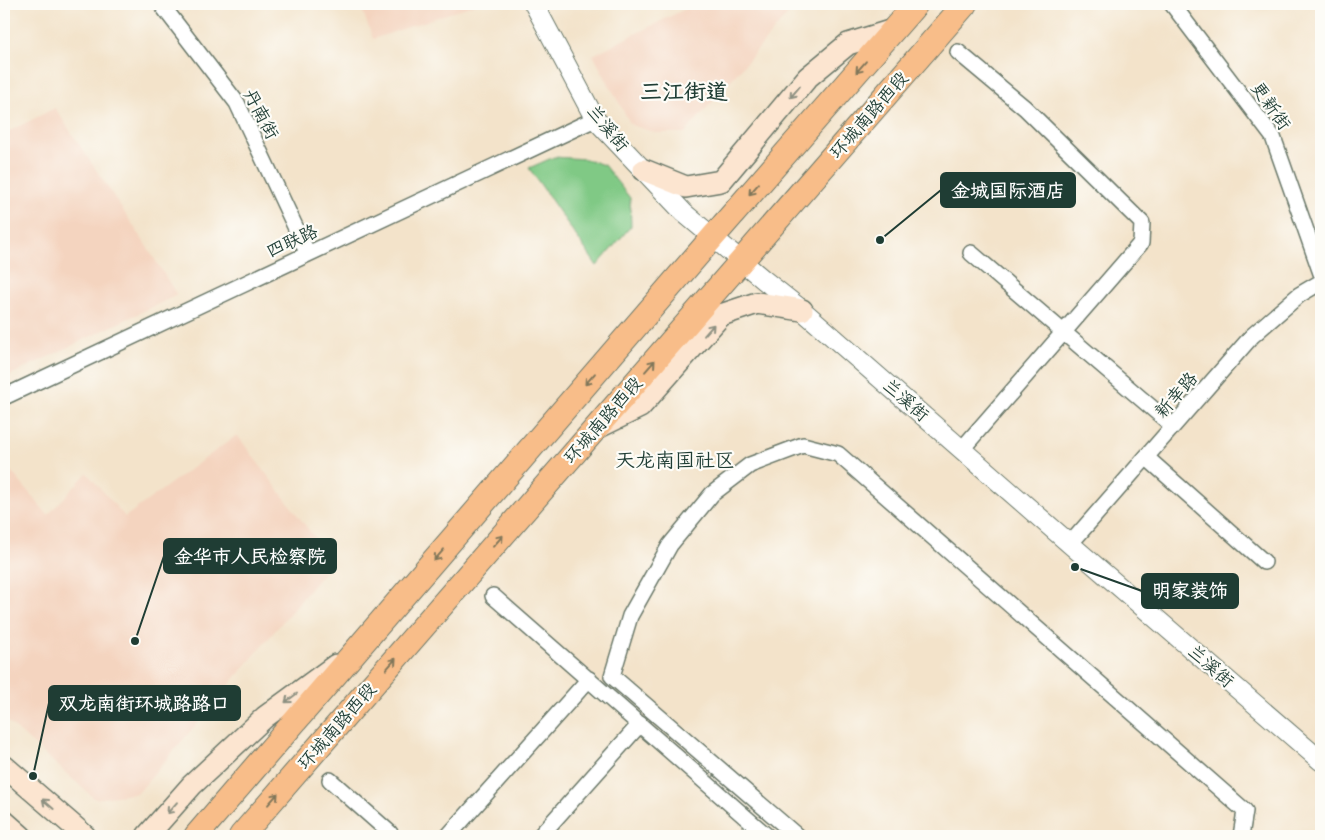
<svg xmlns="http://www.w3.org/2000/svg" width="1325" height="840" viewBox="0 0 1325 840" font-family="'Shantell Sans','LXGW WenKai TC',sans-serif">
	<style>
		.built { fill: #f4d4bf }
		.green { fill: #80c985; stroke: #50835c }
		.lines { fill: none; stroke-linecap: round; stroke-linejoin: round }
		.minor-casing { stroke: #697768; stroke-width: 18 }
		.tertiary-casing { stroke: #697768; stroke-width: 21 }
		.secondary-casing { stroke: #697768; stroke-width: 24 }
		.primary-casing { stroke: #697768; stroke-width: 26 }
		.minor { stroke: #fff; stroke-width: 15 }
		.tertiary { stroke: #fff; stroke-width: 19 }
		.secondary { stroke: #fce5d0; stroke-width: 21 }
		.primary { stroke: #f8bd89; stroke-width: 24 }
		.oneway { stroke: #81775a }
		.oneway2 { stroke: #8e9182 }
		.labels { text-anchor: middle; stroke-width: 4.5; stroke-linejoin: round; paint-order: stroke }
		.street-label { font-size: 18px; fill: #1f3d34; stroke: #fdfcf7 }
		.quarter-label { font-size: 20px; fill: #1f3d34; stroke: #fdfcf7 }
		.district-label { font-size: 22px; font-weight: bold; fill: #1f3d34; stroke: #fdfcf7 }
		.leader { fill: none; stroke: #1f3d34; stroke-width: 2 }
		.callout-dot { fill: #1f3d34; stroke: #fdfcf7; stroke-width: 2 }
		.callout { fill: #1f3d34; stroke: #1f3d34; stroke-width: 2 }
		.callout-label { font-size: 19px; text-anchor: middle; font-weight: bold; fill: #fff }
	</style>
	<rect width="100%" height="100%" fill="#fdfcf7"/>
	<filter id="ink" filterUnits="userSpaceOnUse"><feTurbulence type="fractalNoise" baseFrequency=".02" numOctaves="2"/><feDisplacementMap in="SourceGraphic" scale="10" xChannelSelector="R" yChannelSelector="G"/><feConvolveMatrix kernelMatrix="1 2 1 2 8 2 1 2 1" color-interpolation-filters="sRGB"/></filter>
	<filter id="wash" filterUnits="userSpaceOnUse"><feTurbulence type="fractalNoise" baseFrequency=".0096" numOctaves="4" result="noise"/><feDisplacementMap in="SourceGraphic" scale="20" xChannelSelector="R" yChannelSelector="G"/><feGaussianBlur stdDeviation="1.12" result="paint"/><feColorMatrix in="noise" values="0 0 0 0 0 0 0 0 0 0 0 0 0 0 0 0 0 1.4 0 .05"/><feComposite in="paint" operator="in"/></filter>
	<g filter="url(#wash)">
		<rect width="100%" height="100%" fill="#f3e3ca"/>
		<path class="built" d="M 360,4 L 476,4 L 373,39 Z
			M 695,4 L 797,4 L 685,133 L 656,133 L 631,125 L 593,55 Z
			M 55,108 L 142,239 L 177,295 L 4,378 L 4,134 Z
			M 237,435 L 333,562 L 138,793 L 95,799 L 4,718 L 4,463 L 48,515 L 87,473 L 125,517 Z"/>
		<path class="green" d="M 554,157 L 586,159 L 604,165 L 630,198 L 631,226 L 597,266 L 529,168 Z"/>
	</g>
	<g filter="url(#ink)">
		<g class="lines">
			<g class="minor-casing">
				<path id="minor" d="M 161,4 L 237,103 L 308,254
					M 1172,4 L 1273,137 L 1321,273
					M 958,52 L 1025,108 L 1142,223 L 1141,243 L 962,449
					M 971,253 L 1173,426
					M 4,397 L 595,119
					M 1146,457 L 1264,562
					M 1070,544 L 1252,336 L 1299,295 L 1321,282
					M 493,596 L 767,836
					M 330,780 L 390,833 L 390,836
					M 448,836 L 589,679
					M 540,836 L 640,724
					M 797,836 L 612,676 L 630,616 L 670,545 L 712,494 L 750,465 L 803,445 L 838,454 L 1245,811 L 1241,836"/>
			</g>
			<g class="tertiary-casing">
				<path id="tertiary" d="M 534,4 L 595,119 L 684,213 L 764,280 L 802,310 L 1070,544 L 1321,761"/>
			</g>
			<g class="secondary-casing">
				<path id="secondary" d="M 644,170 L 686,187 L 721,181 L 808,77 L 848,44 L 893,30
					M 597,428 L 640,407 L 721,315 L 757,303 L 802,310
					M 4,766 L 85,836
					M 4,821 L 21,836
					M 147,836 L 192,785 L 265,717 L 336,665"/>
			</g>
			<g class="primary-casing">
				<path id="primary" d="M 196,836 L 712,238 L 916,4
					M 241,836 L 965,4"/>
			</g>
			<use href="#minor" class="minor"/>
			<use href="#tertiary" class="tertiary"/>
			<use href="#secondary" class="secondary"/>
			<use href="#primary" class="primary"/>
		</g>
		<defs><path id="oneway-shaft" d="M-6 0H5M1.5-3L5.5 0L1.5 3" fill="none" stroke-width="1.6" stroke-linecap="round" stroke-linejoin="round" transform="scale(1.25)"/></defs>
		<g class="oneway">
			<use href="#oneway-shaft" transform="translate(861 67) rotate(131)"/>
			<use href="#oneway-shaft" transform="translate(754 189) rotate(131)"/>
			<use href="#oneway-shaft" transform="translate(650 366) rotate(-49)"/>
			<use href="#oneway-shaft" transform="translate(590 379) rotate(131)"/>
			<use href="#oneway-shaft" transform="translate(498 541) rotate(-49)"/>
			<use href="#oneway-shaft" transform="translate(439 555) rotate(131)"/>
			<use href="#oneway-shaft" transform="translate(391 664) rotate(-49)"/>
			<use href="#oneway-shaft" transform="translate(273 799) rotate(-49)"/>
		</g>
		<g class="oneway2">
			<use href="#oneway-shaft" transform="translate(795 92) rotate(130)"/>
			<use href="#oneway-shaft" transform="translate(709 330) rotate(-49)"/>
			<use href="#oneway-shaft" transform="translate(291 698) rotate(143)"/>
			<use href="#oneway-shaft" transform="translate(48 804) rotate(-139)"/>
			<use href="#oneway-shaft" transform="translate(172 808) rotate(131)"/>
		</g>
	</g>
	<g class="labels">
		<g class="street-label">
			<text transform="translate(1271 106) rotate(55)" y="6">更新街</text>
			<text transform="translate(261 114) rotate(62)" y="6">丹南街</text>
			<text transform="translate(869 115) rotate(-49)" y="6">环城南路西段</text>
			<text transform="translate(608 128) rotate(51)" y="6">兰溪街</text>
			<text transform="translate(292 241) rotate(-25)" y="6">四联路</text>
			<text transform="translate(1176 395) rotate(-49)" y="6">新幸路</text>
			<text transform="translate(906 400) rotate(41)" y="6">兰溪街</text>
			<text transform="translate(603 420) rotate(-49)" y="6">环城南路西段</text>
			<text transform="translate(1211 666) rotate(41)" y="6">兰溪街</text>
			<text transform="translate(337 726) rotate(-49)" y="6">环城南路西段</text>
		</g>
		<g class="quarter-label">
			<text x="675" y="467">天龙南国社区</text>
		</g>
		<g class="district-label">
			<text x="684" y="99">三江街道</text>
		</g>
	</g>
	<path class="leader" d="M880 240L941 190M135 641L164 556M1075 567L1142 591M33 776L49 703"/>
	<g class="callout-dot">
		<circle cx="880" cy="240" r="5"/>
		<circle cx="135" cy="641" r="5"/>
		<circle cx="1075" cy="567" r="5"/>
		<circle cx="33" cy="776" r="5"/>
	</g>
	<g class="callout">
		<rect x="941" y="173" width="134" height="34" rx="5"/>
		<rect x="164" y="539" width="172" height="34" rx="5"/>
		<rect x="1142" y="574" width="96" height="34" rx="5"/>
		<rect x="49" y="686" width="191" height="34" rx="5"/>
	</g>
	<g class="callout-label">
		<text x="1008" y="197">金城国际酒店</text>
		<text x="250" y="563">金华市人民检察院</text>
		<text x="1190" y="597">明家装饰</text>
		<text x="144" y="710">双龙南街环城路路口</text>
	</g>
	<rect width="1325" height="840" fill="none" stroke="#fdfcf7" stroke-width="20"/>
</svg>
